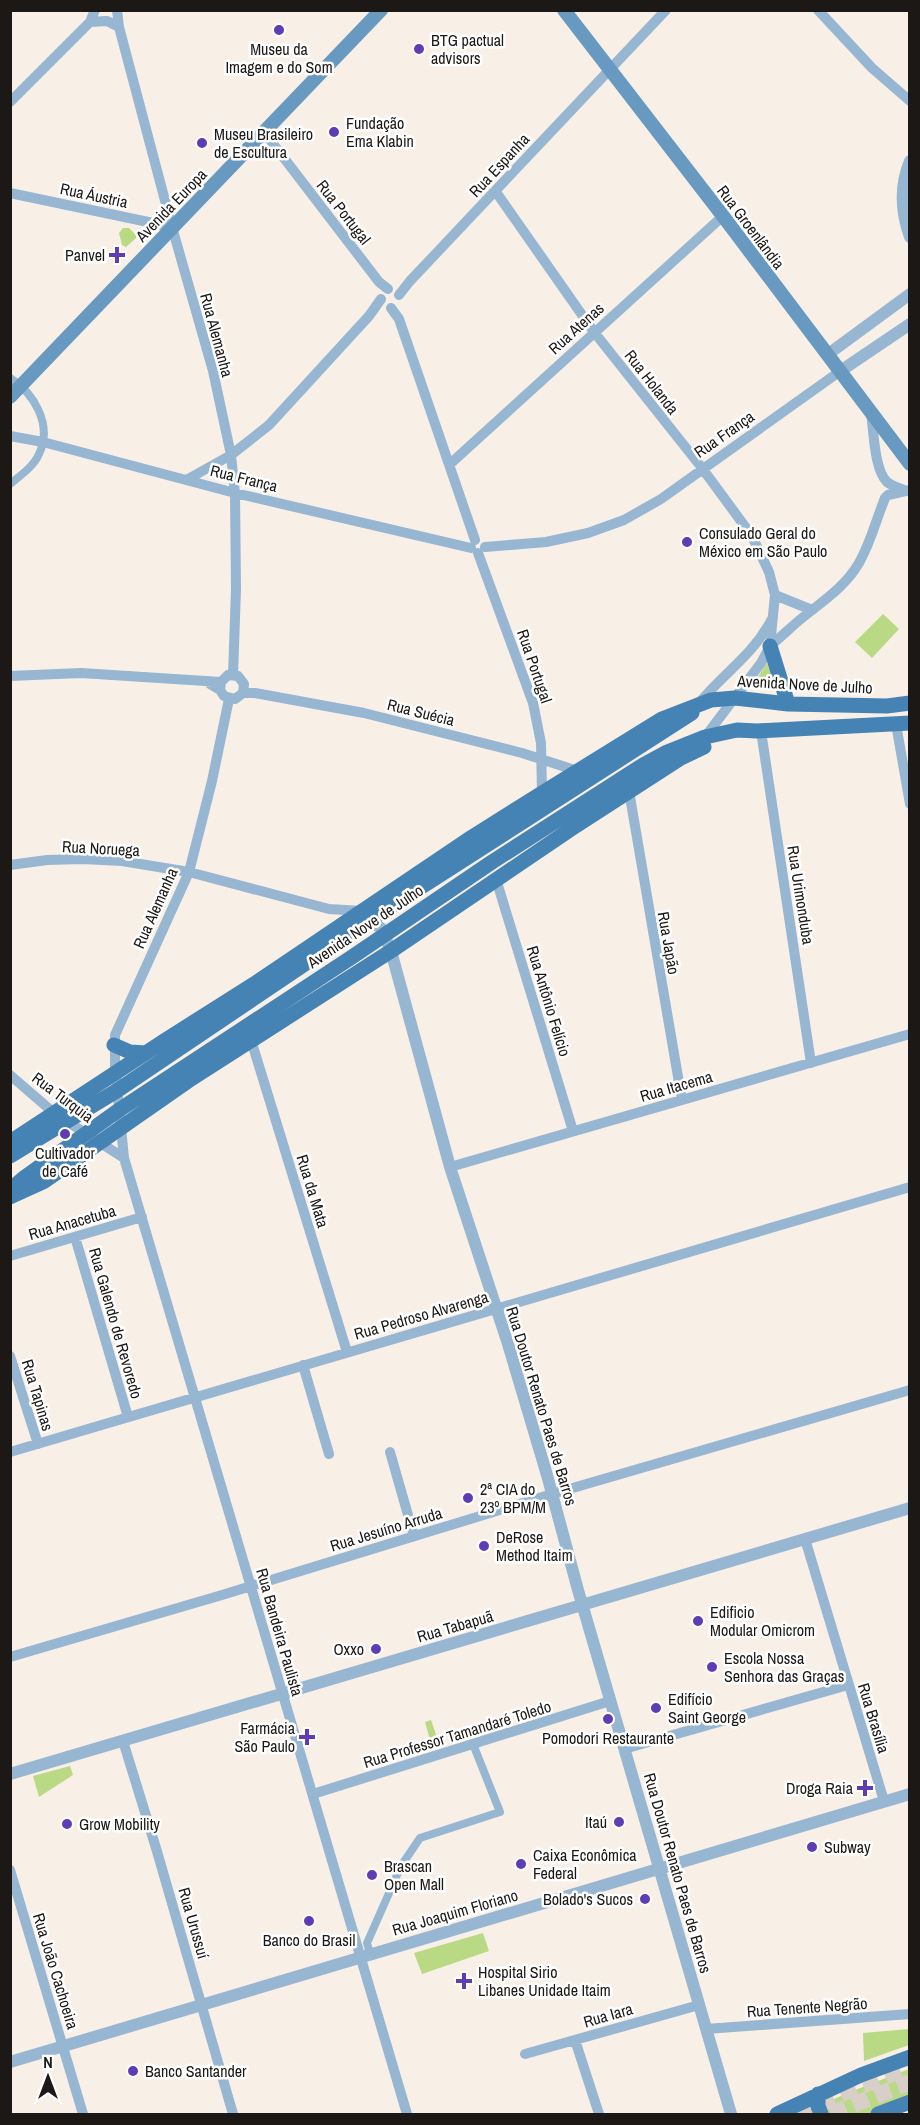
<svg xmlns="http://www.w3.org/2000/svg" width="920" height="2125" viewBox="0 0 920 2125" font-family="'Archivo Narrow',sans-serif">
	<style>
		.green { fill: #bad985 }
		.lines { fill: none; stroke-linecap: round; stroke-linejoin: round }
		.trunk-tunnel { stroke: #d7cfc8; stroke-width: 16; stroke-dasharray: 16 8; stroke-linecap: butt }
		.pedestrian { stroke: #96b6d2; stroke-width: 8 }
		.minor { stroke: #96b6d2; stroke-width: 10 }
		.tertiary { stroke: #96b6d2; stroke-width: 12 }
		.secondary { stroke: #6899c1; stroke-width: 14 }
		.primary { stroke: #4583b4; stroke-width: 15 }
		.poi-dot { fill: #5f3cb4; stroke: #fff; stroke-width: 2 }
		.labels { text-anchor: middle; stroke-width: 5; stroke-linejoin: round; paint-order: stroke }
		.poi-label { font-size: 16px; fill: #1b1815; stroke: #fff; text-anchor: start }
		.street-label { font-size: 16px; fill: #1b1815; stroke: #fff }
	</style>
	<rect width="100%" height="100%" fill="#f8efe7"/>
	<path class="green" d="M 123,228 L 129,228 L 136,235 L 136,238 L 126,247 L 122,245 L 119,233 Z
		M 883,614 L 899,629 L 872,658 L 855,642 Z
		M 767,663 L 776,687 L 752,686 Z
		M 431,1720 L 439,1743 L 401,1753 L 399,1748 L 430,1740 L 425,1722 Z
		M 70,1766 L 73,1775 L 39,1797 L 33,1776 Z
		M 483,1933 L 489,1951 L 422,1974 L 414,1953 Z
		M 909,2029 L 909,2045 L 864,2061 L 863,2033 Z
		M 909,2069 L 909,2100 L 874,2114 L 800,2114 L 850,2092 Z"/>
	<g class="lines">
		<path class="trunk-tunnel" d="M 797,2114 L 851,2090 L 910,2067
			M 831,2114 L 910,2082"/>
		<path class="pedestrian" d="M 10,378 C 34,393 53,425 39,454 C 34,466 21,475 10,484
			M 370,1954 L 367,1943 L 401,1866 L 420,1838 L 500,1812 L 473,1744"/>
		<path class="minor" d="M 117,10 L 119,27 L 172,227 L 213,371 L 231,455 L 235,493 L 236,589 L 233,675
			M 818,10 L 872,68 L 910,101
			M 90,22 L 107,21 L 119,27
			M 10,102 L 90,22 L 95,10
			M 264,132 L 379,282 L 388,289
			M 496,192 L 594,332 L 702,468 L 752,536 L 769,572 L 775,595 L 770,646 L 761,663 L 705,737
			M 10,193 L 172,227
			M 399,295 L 410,281 L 666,10
			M 391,308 L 399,319 L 475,540
			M 871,414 C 874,432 874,469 887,482 C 892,486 898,488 904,490
			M 10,436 L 43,442 L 235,493 L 471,548
			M 450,464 L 723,216
			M 188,479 L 231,455 L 269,425 L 369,316 L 381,299
			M 485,547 L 546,542 L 588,533 L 624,520 L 661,499 L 839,372
			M 478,553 L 533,703 L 541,743 L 542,793
			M 775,595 L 812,610
			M 770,646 C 781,637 791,627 802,618 C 823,601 845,587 859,563 C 871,542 876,520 885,498 L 888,495 L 910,490
			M 10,676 L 81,673 L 221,682
			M 210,684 L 220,690 L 224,696 L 235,699 L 243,693 L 244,684 L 238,676 L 228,675 L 221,682 L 220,690
			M 243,693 L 255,693 L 364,713 L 522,753 L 578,771
			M 229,699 L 212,781 L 189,872 L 115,1035 L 115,1067 L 124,1158 L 407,2114
			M 700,702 C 726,671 752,656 772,619
			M 896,724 L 910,804
			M 761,731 L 811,1063
			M 629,791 L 682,1100
			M 10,865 L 47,860 L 82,859 L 122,861 L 189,872 L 329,909 L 362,911
			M 496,879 L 573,1131
			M 251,1040 L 347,1352
			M 10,1075 L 54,1113 L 124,1158
			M 450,1167 L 910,1034
			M 75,1237 L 128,1417
			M 10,1256 L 142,1217
			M 10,1356 L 38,1444
			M 303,1365 L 329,1454
			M 10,1452 L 910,1187
			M 390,1452 L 414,1536
			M 805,1539 L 884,1801
			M 10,1657 L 222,1595 L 552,1494 L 910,1390
			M 123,1741 L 156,1848 L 233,2114
			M 624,1749 L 848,1685
			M 313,1794 L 610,1701
			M 10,1870 L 83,2114
			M 706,2029 L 910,2014
			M 575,2040 L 599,2114
			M 525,2054 L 699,2005"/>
		<path class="tertiary" d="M 910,161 C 900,185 901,212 910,237
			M 827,355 L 910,294
			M 839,372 L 910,324
			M 370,920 L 382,929 L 391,951 L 450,1167 L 508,1344 L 547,1475 L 578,1590 L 731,2114
			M 10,1774 L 910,1508
			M 10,2062 L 910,1794"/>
		<path class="secondary" d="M 564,10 L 723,216 L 910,464
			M 10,397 L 381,10"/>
		<path class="primary" d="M 770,646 L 788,704
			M 114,1045 L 130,1052 L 146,1053
			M 10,1142 L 164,1041 L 257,982 L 472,837 L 542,793 L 662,719 L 711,700 L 735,698 L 788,704 L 887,706 L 910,703
			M 10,1156 L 118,1090 L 370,920 L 692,713
			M 10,1190 L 25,1177 L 119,1110 L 352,957 L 492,862 L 643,765 L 665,753 L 705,737 L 737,730 L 757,731 L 910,723
			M 10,1197 L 43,1182 L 188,1081 L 391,951 L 571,829 L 681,758 L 704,747
			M 818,2094 L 818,2106 L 821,2114
			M 777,2114 L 861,2075 L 910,2057
			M 878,2114 L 910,2102"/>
	</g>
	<g class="poi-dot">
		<circle cx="279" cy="30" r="6"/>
		<circle cx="419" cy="49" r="6"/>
		<circle cx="334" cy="132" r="6"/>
		<circle cx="202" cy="143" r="6"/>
		<path d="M114 246h6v6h6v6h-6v6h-6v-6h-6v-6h6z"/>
		<circle cx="687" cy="542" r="6"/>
		<circle cx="65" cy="1134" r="6"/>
		<circle cx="468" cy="1498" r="6"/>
		<circle cx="484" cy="1546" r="6"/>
		<circle cx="698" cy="1621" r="6"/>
		<circle cx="376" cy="1649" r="6"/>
		<circle cx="712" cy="1667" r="6"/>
		<circle cx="656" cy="1708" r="6"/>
		<circle cx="608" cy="1719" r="6"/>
		<path d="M304 1728h6v6h6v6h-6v6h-6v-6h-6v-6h6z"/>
		<path d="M862 1779h6v6h6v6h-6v6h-6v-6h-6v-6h6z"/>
		<circle cx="619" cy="1822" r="6"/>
		<circle cx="67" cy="1824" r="6"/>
		<circle cx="812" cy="1847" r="6"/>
		<circle cx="521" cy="1864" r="6"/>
		<circle cx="372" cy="1875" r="6"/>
		<circle cx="645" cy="1899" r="6"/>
		<circle cx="309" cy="1921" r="6"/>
		<path d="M461 1972h6v6h6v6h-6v6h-6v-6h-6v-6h6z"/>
		<circle cx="133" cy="2071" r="6"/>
	</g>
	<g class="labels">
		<g class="poi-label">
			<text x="431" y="46">BTG pactual<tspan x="431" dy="18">advisors</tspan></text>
			<text x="279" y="55" text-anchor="middle">Museu da<tspan x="279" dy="18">Imagem e do Som</tspan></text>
			<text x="346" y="129">Fundação<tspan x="346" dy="18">Ema Klabin</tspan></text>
			<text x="214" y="140">Museu Brasileiro<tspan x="214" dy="18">de Escultura</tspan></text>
			<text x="105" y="261" text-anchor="end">Panvel</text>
			<text x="699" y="539">Consulado Geral do<tspan x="699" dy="18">México em São Paulo</tspan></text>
			<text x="65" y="1159" text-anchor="middle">Cultivador<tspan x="65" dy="18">de Café</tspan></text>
			<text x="480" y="1495">2ª CIA do<tspan x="480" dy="18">23º BPM/M</tspan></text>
			<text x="496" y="1543">DeRose<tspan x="496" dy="18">Method Itaim</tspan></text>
			<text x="710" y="1618">Edificio<tspan x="710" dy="18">Modular Omicrom</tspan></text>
			<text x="364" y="1655" text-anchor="end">Oxxo</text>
			<text x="724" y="1664">Escola Nossa<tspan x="724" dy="18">Senhora das Graças</tspan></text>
			<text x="668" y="1705">Edifício<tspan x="668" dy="18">Saint George</tspan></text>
			<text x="295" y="1734" text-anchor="end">Farmácia<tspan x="295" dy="18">São Paulo</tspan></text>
			<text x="608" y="1744" text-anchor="middle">Pomodori Restaurante</text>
			<text x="853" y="1794" text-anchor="end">Droga Raia</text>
			<text x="607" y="1828" text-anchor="end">Itaú</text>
			<text x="79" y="1830">Grow Mobility</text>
			<text x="824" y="1853">Subway</text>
			<text x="533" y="1861">Caixa Econômica<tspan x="533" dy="18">Federal</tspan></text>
			<text x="384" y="1872">Brascan<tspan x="384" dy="18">Open Mall</tspan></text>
			<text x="633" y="1905" text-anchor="end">Bolado's Sucos</text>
			<text x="309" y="1946" text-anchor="middle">Banco do Brasil</text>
			<text x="478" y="1978">Hospital Sirio<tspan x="478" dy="18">Libanes Unidade Itaim</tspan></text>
			<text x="145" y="2077">Banco Santander</text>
		</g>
		<g class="street-label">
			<text transform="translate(499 165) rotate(-47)" y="6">Rua Espanha</text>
			<text transform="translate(94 195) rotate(12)" y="6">Rua Áustria</text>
			<text transform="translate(171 205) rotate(-46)" y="6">Avenida Europa</text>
			<text transform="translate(344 212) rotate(52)" y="6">Rua Portugal</text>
			<text transform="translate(751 227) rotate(53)" y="6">Rua Groenlândia</text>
			<text transform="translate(576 328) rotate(-42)" y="6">Rua Atenas</text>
			<text transform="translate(217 335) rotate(75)" y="6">Rua Alemanha</text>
			<text transform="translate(652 382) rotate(52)" y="6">Rua Holanda</text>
			<text transform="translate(724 434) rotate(-35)" y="6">Rua França</text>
			<text transform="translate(244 478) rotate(14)" y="6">Rua França</text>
			<text transform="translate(535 666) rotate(71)" y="6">Rua Portugal</text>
			<text transform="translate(805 684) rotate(3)" y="6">Avenida Nove de Julho</text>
			<text transform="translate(421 712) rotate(14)" y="6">Rua Suécia</text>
			<text transform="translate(101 848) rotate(3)" y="6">Rua Noruega</text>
			<text transform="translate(801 895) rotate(81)" y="6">Rua Urimonduba</text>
			<text transform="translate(155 908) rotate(-66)" y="6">Rua Alemanha</text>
			<text transform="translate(365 926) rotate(-34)" y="6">Avenida Nove de Julho</text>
			<text transform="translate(669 943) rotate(80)" y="6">Rua Japão</text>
			<text transform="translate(549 1001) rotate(73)" y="6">Rua Antônio Felício</text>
			<text transform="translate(676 1086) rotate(-16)" y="6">Rua Itacema</text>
			<text transform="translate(63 1097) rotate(37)" y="6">Rua Turquia</text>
			<text transform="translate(313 1191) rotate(73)" y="6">Rua da Mata</text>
			<text transform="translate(72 1222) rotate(-16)" y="6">Rua Anacetuba</text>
			<text transform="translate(421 1315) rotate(-16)" y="6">Rua Pedroso Alvarenga</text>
			<text transform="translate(116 1323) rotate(74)" y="6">Rua Galendo de Revoredo</text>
			<text transform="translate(38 1395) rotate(73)" y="6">Rua Tapinas</text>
			<text transform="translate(542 1406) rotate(73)" y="6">Rua Doutor Renato Paes de Barros</text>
			<text transform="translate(386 1529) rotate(-17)" y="6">Rua Jesuíno Arruda</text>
			<text transform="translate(455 1626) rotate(-16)" y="6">Rua Tabapuã</text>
			<text transform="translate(280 1632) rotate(74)" y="6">Rua Bandeira Paulista</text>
			<text transform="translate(874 1718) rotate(73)" y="6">Rua Brasília</text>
			<text transform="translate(457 1734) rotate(-17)" y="6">Rua Professor Tamandaré Toledo</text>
			<text transform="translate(678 1873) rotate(74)" y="6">Rua Doutor Renato Paes de Barros</text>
			<text transform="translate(455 1912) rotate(-16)" y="6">Rua Joaquim Floriano</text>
			<text transform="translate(194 1923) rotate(74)" y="6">Rua Urussuí</text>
			<text transform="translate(56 1971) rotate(73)" y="6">Rua João Cachoeira</text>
			<text transform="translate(807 2007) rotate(-4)" y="6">Rua Tenente Negrão</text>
			<text transform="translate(608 2015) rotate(-16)" y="6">Rua Iara</text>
		</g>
	</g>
	<rect width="920" height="2125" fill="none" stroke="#1b1815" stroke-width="24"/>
	<g transform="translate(48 2077)" stroke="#ffffff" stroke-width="4.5" paint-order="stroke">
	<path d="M0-4.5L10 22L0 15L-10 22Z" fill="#1b1815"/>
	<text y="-9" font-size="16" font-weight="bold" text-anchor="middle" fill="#1b1815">N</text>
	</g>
</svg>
